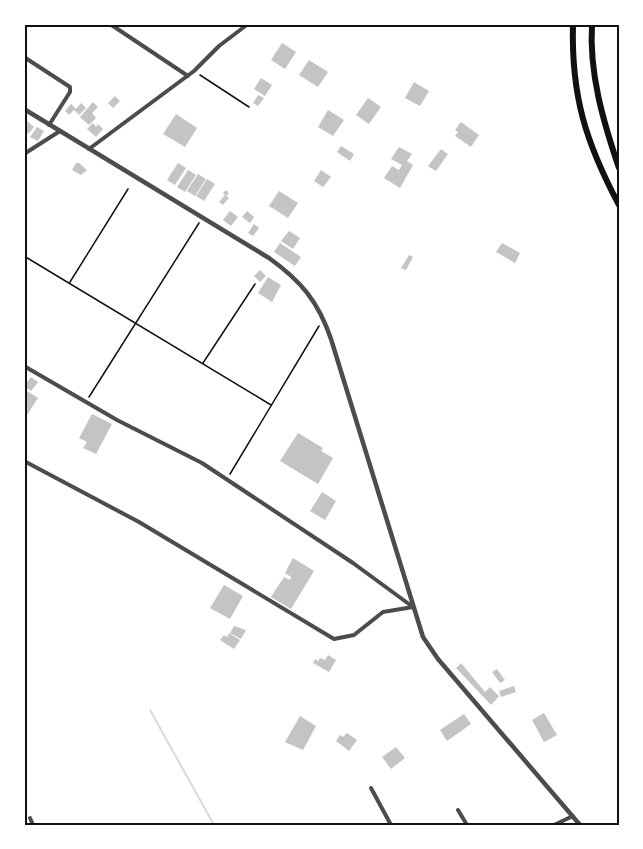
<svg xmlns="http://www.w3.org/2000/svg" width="643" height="849" viewBox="0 0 643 849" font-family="'Nunito Sans',sans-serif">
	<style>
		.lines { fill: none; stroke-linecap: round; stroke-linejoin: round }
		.stream { stroke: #d9d9d9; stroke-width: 2 }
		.building { fill: #c4c4c4 }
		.path { stroke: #111; stroke-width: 1.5 }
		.minor { stroke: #4c4c4c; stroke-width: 4 }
		.tertiary { stroke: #4c4c4c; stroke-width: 4.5 }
		.trunk { stroke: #111; stroke-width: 6 }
		.neatline { fill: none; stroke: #111; stroke-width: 2 }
	</style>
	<rect width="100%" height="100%" fill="#fff"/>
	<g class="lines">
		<path class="stream" d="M 150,710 L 214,825"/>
	</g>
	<path class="building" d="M 282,43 L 296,52 L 285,69 L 271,60 Z
		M 309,60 L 328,72 L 318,87 L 299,75 Z
		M 261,78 L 272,85 L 265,96 L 254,89 Z
		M 414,82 L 429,91 L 420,106 L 405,98 Z
		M 258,95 L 264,98 L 258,106 L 253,103 Z
		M 115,96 L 120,101 L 113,108 L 108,103 Z
		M 368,98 L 381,107 L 369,124 L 356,115 Z
		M 93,102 L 98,107 L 92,113 L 96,118 L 89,125 L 80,117 Z
		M 81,103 L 86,108 L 79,115 L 74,110 L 69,115 L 65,111 L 71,104 L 76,109 Z
		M 328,110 L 344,120 L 333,136 L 318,127 Z
		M 176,114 L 197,128 L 185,147 L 163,134 Z
		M 27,121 L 34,127 L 28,134 L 24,130 L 24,124 Z
		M 461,122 L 479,135 L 471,147 L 455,136 L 458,132 L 455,130 Z
		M 93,123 L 96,127 L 98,124 L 103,129 L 96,137 L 87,129 Z
		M 37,127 L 44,131 L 38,141 L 30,137 Z
		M 341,146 L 354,154 L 350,161 L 337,152 Z
		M 399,147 L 412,154 L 407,161 L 413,165 L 400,188 L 384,178 L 392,166 L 399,170 L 402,165 L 391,159 Z
		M 441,149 L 448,154 L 436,171 L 428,166 Z
		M 76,163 L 79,163 L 87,170 L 81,175 L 72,170 Z
		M 178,163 L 186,168 L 175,185 L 167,180 Z
		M 188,170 L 196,175 L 185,192 L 177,187 Z
		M 321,170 L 331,177 L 323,187 L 314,181 Z
		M 198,174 L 206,179 L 195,196 L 187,191 Z
		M 207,179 L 215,184 L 204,201 L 196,196 Z
		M 226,190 L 229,193 L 226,196 L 229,198 L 223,205 L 219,202 L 225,195 L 223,193 Z
		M 279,191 L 298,203 L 288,218 L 269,206 Z
		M 230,211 L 238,217 L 231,226 L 223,220 Z
		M 247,211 L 254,217 L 250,223 L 242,217 Z
		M 254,224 L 259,228 L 253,236 L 248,233 Z
		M 289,231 L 300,238 L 293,249 L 281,241 Z
		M 280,243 L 301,257 L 295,266 L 274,252 Z
		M 502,243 L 520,253 L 515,263 L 496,252 Z
		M 409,255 L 413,257 L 406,270 L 401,268 Z
		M 260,270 L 266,276 L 260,282 L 254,276 Z
		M 268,277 L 281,285 L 272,302 L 258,293 Z
		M 31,377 L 38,382 L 31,391 L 24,386 Z
		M 24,389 L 38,398 L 27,415 L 24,413 Z
		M 92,414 L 112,424 L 96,454 L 83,448 L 87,442 L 79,438 Z
		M 298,433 L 323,448 L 321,451 L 333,458 L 318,484 L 280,461 Z
		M 322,492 L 336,501 L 325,520 L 310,511 Z
		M 293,558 L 314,571 L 291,609 L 271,597 L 284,577 L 290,580 L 291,577 L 285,573 Z
		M 224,585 L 243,596 L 230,619 L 210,608 Z
		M 234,626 L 246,630 L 241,639 L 230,633 Z
		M 229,633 L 240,640 L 234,649 L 220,640 L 224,635 L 227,637 Z
		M 328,655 L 336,660 L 329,672 L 313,663 L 315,659 L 318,661 L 320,658 L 325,660 Z
		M 461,663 L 485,692 L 490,687 L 499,696 L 491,705 L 456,668 Z
		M 497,669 L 505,680 L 500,683 L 492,672 Z
		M 514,686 L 516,692 L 501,697 L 499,691 Z
		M 544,713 L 557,735 L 544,742 L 532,720 Z
		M 464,714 L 471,724 L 447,741 L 440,730 Z
		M 300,716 L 316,726 L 303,750 L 285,742 Z
		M 347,733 L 357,740 L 349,751 L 336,741 L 340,735 L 343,737 Z
		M 396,747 L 405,758 L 391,769 L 382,757 Z"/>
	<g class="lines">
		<path class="path" d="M 200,75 L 249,107
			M 24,256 L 271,405
			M 70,282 L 128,189
			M 203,363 L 255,284
			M 89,397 L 199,223
			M 230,474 L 319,326"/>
		<path class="minor" d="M 110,24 L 188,76
			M 24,57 L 70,87 L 70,92 L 49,125
			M 89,149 L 194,71 L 219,46 L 248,24
			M 24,154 L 60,131
			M 24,366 L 117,420 L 202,463 L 353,563 L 413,607
			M 24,461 L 139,522 L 334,639 L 354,635 L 383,612 L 413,607
			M 371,788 L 391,825
			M 458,810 L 467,825
			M 30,818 L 33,825
			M 554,825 L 573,816"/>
		<path class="tertiary" d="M 24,109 L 269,258 C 301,281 318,301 331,339 L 423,637 L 438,659 L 580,825"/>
		<path class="trunk" d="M 573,24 C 571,96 586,143 619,205
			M 592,24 C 589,73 603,121 619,168"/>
	</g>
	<rect width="643" height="849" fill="none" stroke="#ffffff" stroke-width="51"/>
	<rect x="26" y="26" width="592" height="798" class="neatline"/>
</svg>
